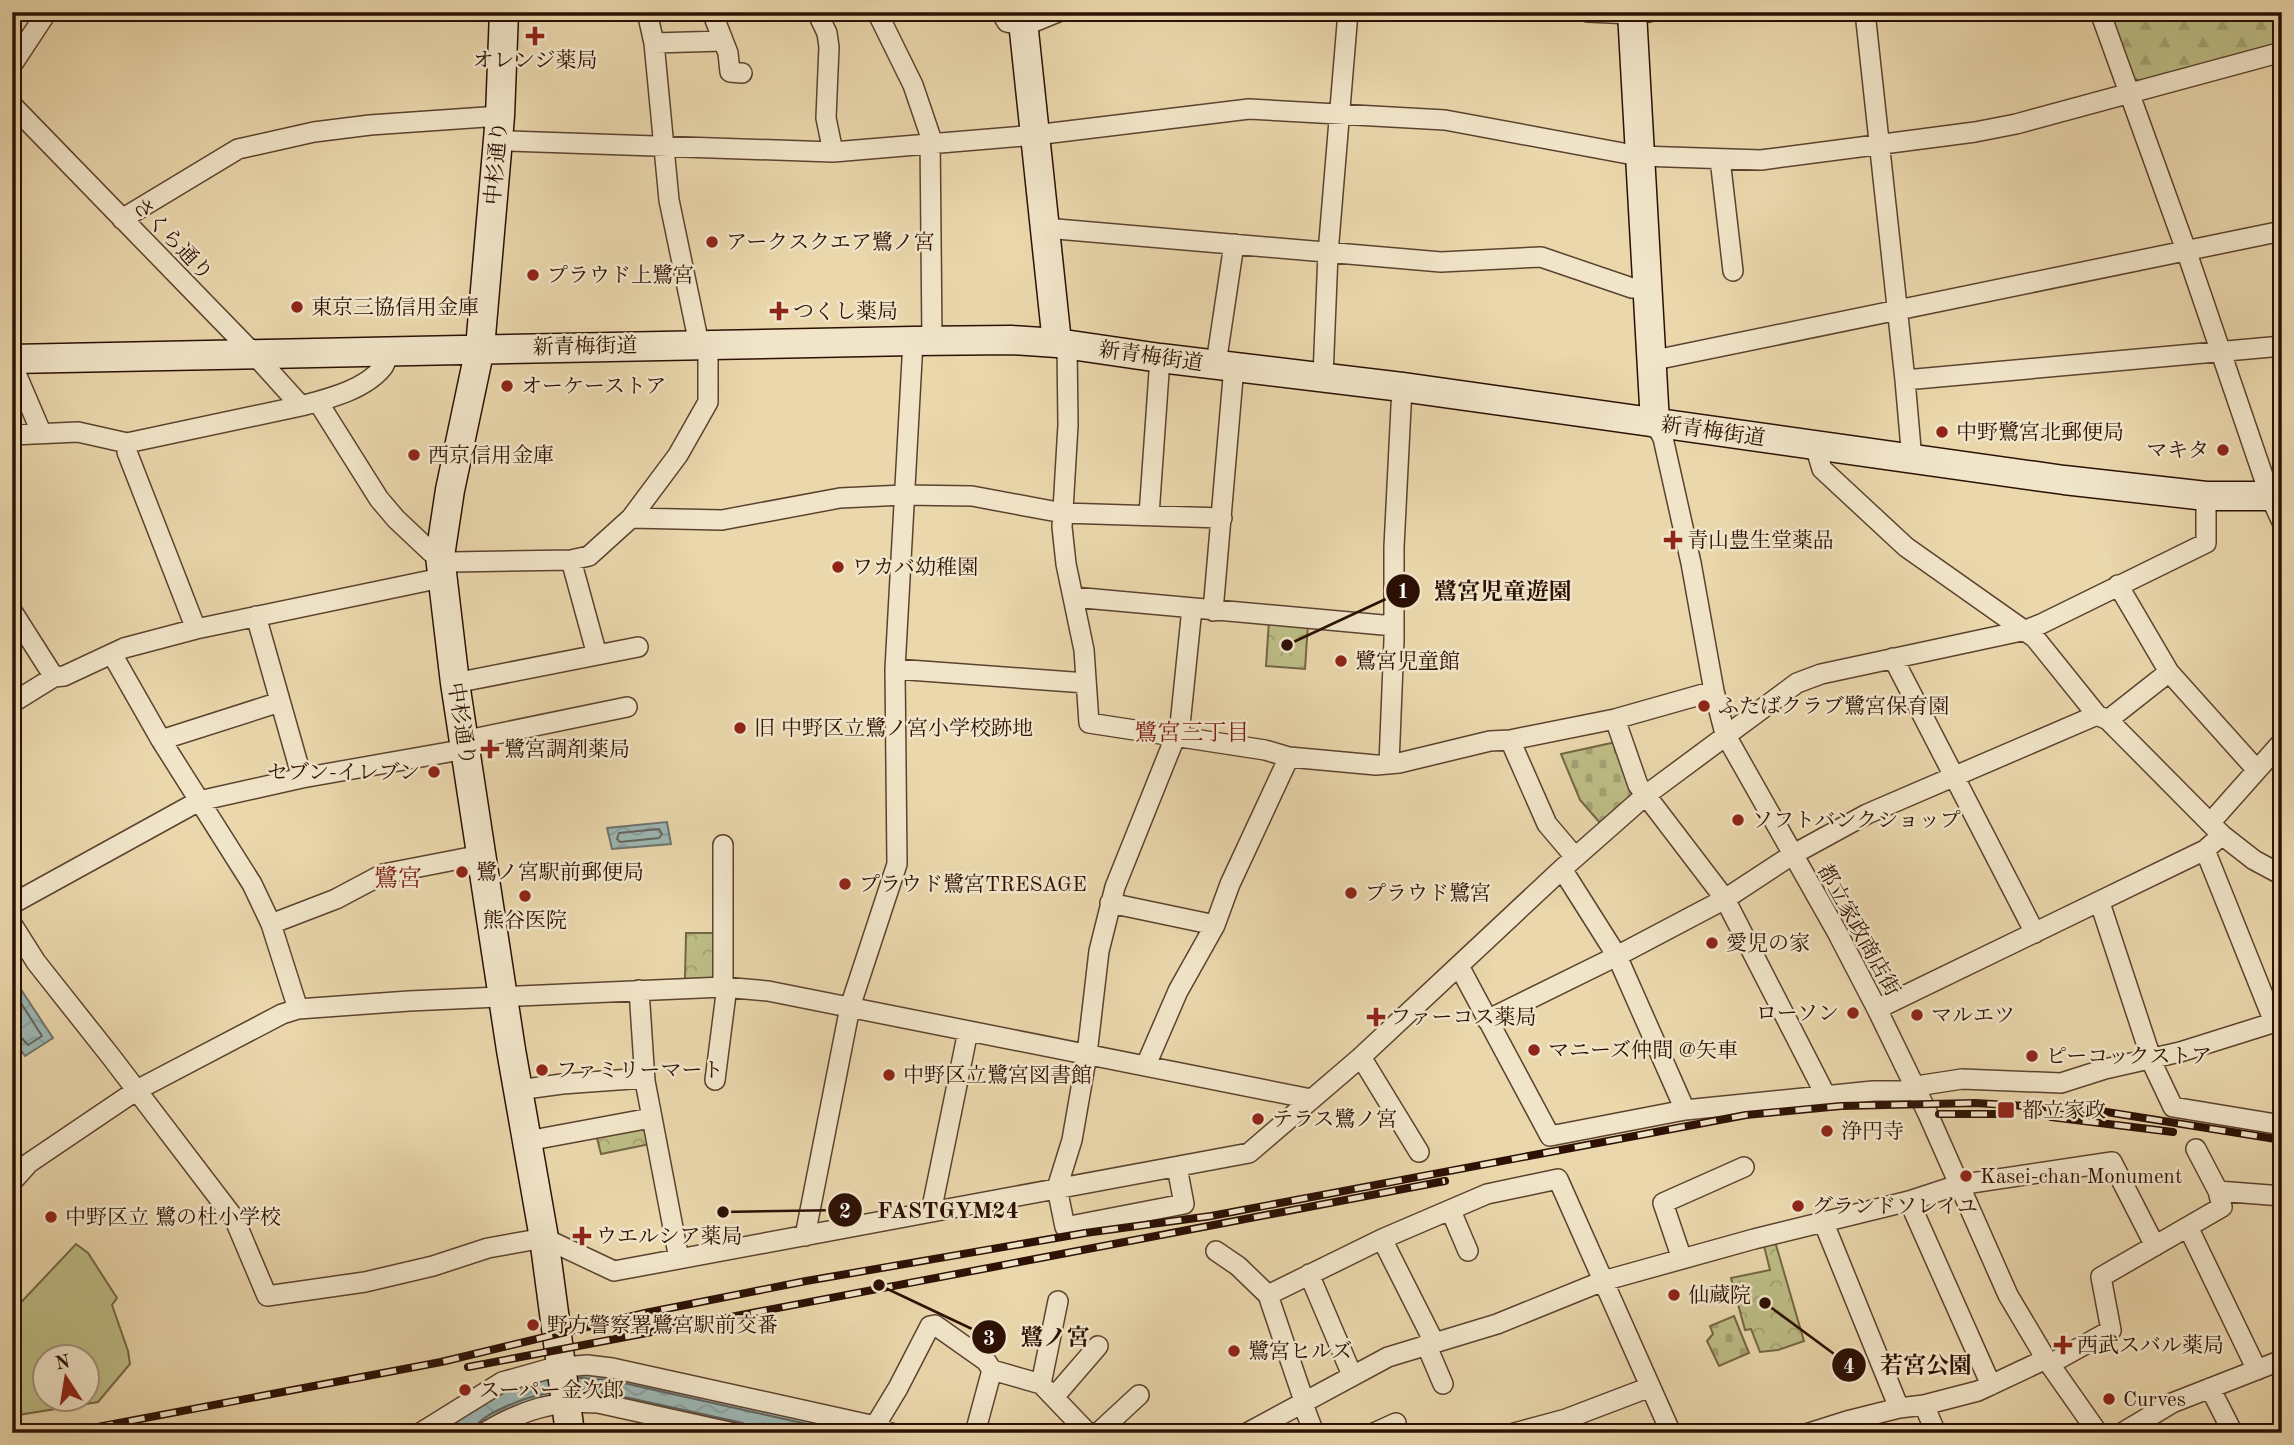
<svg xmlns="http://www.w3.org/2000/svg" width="2294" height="1445" viewBox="0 0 2294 1445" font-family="'Old Standard TT','Noto Serif JP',serif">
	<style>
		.forest { fill: url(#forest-firs); stroke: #746645; stroke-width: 2 }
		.cemetery { fill: url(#cemetery-stones); stroke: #746645; stroke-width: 2 }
		.park { fill: url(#park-crowns); stroke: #746645; stroke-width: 2 }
		.pitch { fill: #bdbd86; stroke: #746645; stroke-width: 2; fill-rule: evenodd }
		.water { fill: url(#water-waves); stroke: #6f746e; stroke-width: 2 }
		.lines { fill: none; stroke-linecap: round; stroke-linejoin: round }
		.shore { stroke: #64645c; stroke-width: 2 }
		.street-casing { stroke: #5c422e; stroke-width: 22 }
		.secondary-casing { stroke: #2c1004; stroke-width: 31 }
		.street { stroke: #f1e5c9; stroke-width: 19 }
		.secondary { stroke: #f1e5c9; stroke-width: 28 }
		.rail-casing { stroke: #2c1004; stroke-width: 8 }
		.rail { stroke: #f1e5c9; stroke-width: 5; stroke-dasharray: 16; stroke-linecap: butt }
		.poi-dot { fill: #8f2418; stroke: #f1e5c9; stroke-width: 2.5 }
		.labels { text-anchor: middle; stroke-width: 5; stroke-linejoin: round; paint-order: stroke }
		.poi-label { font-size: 21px; fill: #2c1004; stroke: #f1e5c9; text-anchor: start }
		.street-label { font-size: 21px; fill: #2c1004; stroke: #f1e5c9 }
		.neighbourhood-label { font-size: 23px; fill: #7a1f14; stroke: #f1e5c9 }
		.quarter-label { font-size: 24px; fill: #7a1f14; stroke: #f1e5c9 }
		.leader { fill: none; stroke: #2c1004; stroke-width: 2.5 }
		.callout-dot { fill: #2c1004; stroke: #f1e5c9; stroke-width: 2.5 }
		.mark-label { font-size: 21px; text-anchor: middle; font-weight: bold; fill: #fff }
		.callout-label { font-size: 23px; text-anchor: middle; font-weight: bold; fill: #2c1004; stroke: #f1e5c9; stroke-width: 5; stroke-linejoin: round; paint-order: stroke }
	</style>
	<defs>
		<pattern id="forest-firs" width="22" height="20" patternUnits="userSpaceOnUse" patternTransform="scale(1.75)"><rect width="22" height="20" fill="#bdbd86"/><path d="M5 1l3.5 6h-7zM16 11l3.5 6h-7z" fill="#a3a172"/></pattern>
		<pattern id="cemetery-stones" width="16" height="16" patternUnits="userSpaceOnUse" patternTransform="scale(1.75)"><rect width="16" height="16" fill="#bdbd86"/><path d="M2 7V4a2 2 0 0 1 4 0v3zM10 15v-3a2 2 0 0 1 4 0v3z" fill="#a3a172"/></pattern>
		<pattern id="park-crowns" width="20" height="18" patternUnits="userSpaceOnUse" patternTransform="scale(1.75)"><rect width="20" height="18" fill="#bdbd86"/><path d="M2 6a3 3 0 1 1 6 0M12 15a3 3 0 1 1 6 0" fill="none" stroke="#a3a172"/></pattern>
		<pattern id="water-waves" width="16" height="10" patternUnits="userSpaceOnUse" patternTransform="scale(1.75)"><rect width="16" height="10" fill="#9cb7b4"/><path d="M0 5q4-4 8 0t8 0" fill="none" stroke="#879c99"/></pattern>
	</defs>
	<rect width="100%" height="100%" fill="#ead7ac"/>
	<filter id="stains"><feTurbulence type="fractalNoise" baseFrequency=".00286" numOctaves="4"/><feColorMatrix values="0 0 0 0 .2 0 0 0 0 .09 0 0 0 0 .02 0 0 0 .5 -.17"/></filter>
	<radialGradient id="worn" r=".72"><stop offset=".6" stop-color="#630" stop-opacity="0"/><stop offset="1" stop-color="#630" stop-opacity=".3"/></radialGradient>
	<path class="forest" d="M 2108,12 L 2282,12 L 2282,42 L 2140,81 L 2132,78 Z"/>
	<path class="cemetery" d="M 1616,742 L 1634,795 L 1601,824 L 1580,800 L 1561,754 Z
		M 1734,1316 L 1749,1353 L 1719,1366 L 1707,1341 L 1713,1334 L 1710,1326 Z"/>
	<path class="park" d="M 1269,620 L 1308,624 L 1305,669 L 1266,666 Z
		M 686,933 L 716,933 L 717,980 L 685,979 Z
		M 647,1128 L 650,1144 L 601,1154 L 596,1134 Z
		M 1774,1238 L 1804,1341 L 1778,1350 L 1760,1352 L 1751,1329 L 1745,1330 L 1731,1278 L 1770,1270 L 1763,1242 Z"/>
	<path class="pitch" d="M 76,1244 L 88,1253 L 117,1298 L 112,1305 L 128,1351 L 130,1364 L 98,1402 L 12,1416 L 12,1312 ZM 46,1358 L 88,1358 L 88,1400 L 46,1400 Z"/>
	<path class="water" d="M 667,822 L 671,844 L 612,849 L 607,828 Z
		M 20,988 L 53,1038 L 25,1056 L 12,1037 L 12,993 Z
		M 585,1371 L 877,1433 L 758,1433 L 599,1399 L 475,1433 L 426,1433 L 515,1382 Z"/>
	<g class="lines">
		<path class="shore" d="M 659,829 L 662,834 L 659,838 L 620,842 L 617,839 L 619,833 Z
			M 12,998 L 19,1000 L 42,1036 L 28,1045 L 19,1035 L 12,1034
			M 579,1378 L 610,1380 L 847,1433
			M 580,1390 L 620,1396 L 743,1423 L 749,1427 L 750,1433
			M 473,1432 C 478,1413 530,1396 549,1393"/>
		<g class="street-casing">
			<path id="street" d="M 647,12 L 654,43 L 669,200 L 699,344
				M 712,12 L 728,53 L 730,72 L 742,73
				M 817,12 L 827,33 L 829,47 L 826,118 L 833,152
				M 877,12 L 913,85 L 930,135 L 932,340
				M 1001,12 L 1007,22 L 1024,26 L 1058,12
				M 1588,12 L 1632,14 L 1649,12
				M 1865,12 L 1905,380 L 1912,460
				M 2100,12 L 2186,250 L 2270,496 L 2282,522
				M 654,43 L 723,41
				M 12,65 L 47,12
				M 12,105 L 253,353 L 301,406
				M 509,141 L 833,152 L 1035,135 L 1249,109 L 1445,120 L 1639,156 L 1761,160 L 1975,132 L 2016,124 L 2282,52
				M 1720,159 L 1733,271
				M 122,219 L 238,149 L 314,132 L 370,125 L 500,116
				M 1045,228 L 1441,262 L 1541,257 L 1632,288 L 1647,289
				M 1067,344 L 1068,425 L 1062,527 L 1066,564 L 1084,650 L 1089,723 L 1265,750 L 1289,757 L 1376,765 L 1399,763 L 1490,741 L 1510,740 L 1615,719 L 1714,691
				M 1650,361 L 2282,231
				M 12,364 L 41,432
				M 1216,364 L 1234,244
				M 1323,377 L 1328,253 L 1348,12
				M 1905,380 L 2282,346
				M 318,402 L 379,499 L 396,519 L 431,552 L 451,562 L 571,560 L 589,556 L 631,518 L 678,455 L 708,402 L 708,345
				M 1655,423 L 1663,438 L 1691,563 L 1714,691 L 1725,734 L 1837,932 L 1877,1009 L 1928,1114 L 2008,1295 L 2046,1359 L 2098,1433
				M 12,435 L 78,432 L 127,443 L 301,406 C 327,399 365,390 383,367 C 386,363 387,356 389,351
				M 127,443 L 127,452 L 196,629
				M 1815,446 L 1822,469 L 1906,547 L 2035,638 L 2097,715 L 2108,720 L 2222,835 L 2254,860 L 2282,875
				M 1149,515 L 1160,358
				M 631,518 L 722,520 L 840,498 L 904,495 L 972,496 L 1063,513 L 1222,518
				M 571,560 L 597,655
				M 2118,585 L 2169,672 L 2256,769
				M 1073,597 L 1394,626
				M 12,611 L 54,677
				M 1213,611 L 1234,366
				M 256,616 L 302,778
				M 112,654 L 161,740 L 252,884 L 271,924 L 298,1009
				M 1893,658 L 2035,933
				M 895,669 L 1086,683
				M 455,683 L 638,647
				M 12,703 L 54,677 L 64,676 L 124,648 L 196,629 L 441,578
				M 1615,719 L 1638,785 L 1725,899 L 1826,1096
				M 2108,720 L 2169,672
				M 161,740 L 280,702
				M 1510,740 L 1547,824 L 1575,857
				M 1389,764 L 1394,640 L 1394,547 L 1402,387
				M 2210,823 L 2282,742
				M 2205,850 L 2274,1022
				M 1562,869 L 1617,956 L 1685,1110
				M 1110,903 L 1215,925
				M 2100,903 L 2154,1067 L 2173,1107 L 2282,1125
				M 12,904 L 199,801 L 302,778 L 466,749 L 477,738 L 627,707
				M 12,924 L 36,962 L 112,1058 L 234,1218 L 267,1296 L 365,1282 L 433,1266 L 488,1248 L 544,1238 L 614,1271 L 1249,1153 L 1361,1057 L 1562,869 L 1646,795 L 1797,683 L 1821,674 L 2026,630 L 2041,624 L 2206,543 L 2206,496
				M 271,924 L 336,899 L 383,874 L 481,855
				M 1459,966 L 1550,1136 L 1685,1110 L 1873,1091 L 1906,1091 L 1923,1085 L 1962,1079 L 2061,1083 L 2105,1069 L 2180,1052 L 2282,1020
				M 639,990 L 645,1081 L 679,1259
				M 1877,1009 L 2205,850 L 2222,835
				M 1487,1020 L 1617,956 L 1725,899 L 1792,855 L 1867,814 L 2097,715
				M 1361,1057 L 1419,1152
				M 1146,1065 L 1178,991 L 1215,925 L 1230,884 L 1289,757
				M 715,1080 L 726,994 L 723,987 L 723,845
				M 518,1090 L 562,1084 L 645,1078
				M 527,1141 L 651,1118
				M 1177,1167 L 1184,1204 L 1065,1227 L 1057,1188 L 1072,1140 L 1087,1054 L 1099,951 L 1115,887 L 1180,725 L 1192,608
				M 12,1182 L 29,1163 L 137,1090 L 282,1014 L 298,1009 L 409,1001 L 723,987 L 768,991 L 1311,1099
				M 2218,1191 L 2282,1196
				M 1909,1201 L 1991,1385
				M 1451,1211 L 1468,1251
				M 931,1212 L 968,1031
				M 1823,1221 L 1899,1408
				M 2188,1227 L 2257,1370
				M 805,1236 L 850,1007 L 897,864 L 895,669 L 913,341
				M 1382,1239 L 1434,1342
				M 1216,1251 L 1238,1266 L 1268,1295 L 1304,1401 L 1306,1412 L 1314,1433
				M 1682,1259 L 1663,1203 L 1744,1167
				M 1309,1274 L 1352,1375
				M 1268,1295 L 1382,1239 L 1487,1194 L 1558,1179 L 1671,1433
				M 1426,1344 L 1443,1384
				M 2050,1364 L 2111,1330 L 2101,1277 L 2222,1207 L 2218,1191 L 2196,1149
				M 1041,1384 L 1058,1301
				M 2210,1388 L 2233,1433
				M 1054,1397 L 1098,1346
				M 1924,1405 L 1936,1433
				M 875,1426 L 898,1388 L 930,1326 L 935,1325 L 986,1361 L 992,1370 L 1041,1384 L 1088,1433
				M 420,1433 L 502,1382 L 552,1368 L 587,1365 L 612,1368 L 875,1426 L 891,1433
				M 484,1433 C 522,1410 553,1400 598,1403 L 734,1433
				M 975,1433 L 992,1370
				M 1098,1433 L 1139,1395
				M 1247,1433 L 1388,1357 L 1497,1324 L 1603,1281 L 1754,1239 L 1909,1201 L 1958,1185 L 2112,1162 L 2155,1246
				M 1374,1433 L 1396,1423
				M 1514,1433 L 1566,1419 L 1650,1387
				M 1809,1433 L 1847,1421 L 1899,1408 L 1924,1405 L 1978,1391 L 2046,1359
				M 2122,1433 L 2172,1403 L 2282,1360"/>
		</g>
		<g class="secondary-casing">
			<path id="secondary" d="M 504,12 L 500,116 L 480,348 L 450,490 L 440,556 L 455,683 L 511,1050 L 544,1238 L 570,1433
				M 1022,12 L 1057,343
				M 1632,12 L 1655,423
				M 12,359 L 913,341 L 1011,340 L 1057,343 L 1160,358 L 1402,387 L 2064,480 L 2206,496 L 2282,496"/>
		</g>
		<use href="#street" class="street"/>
		<use href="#secondary" class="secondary"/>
		<g class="rail-casing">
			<path id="rail" d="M 1939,1114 L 1999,1114
				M 2051,1117 L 2173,1132
				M 468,1367 L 1445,1181
				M 66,1433 L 441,1362 L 645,1313 L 806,1281 L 1085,1233 L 1211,1216 L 1746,1115 L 1841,1106 L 1975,1103 L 2094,1110 L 2282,1140"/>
		</g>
		<use href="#rail" class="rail"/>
	</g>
	<g class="poi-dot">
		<path d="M531.5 25.5h7v7h7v7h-7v7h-7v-7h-7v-7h7z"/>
		<circle cx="712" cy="242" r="7"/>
		<circle cx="533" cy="275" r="7"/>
		<circle cx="297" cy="307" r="7"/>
		<path d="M775.5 300.5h7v7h7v7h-7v7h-7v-7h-7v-7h7z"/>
		<circle cx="507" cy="386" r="7"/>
		<circle cx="1942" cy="432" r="7"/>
		<circle cx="2223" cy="450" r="7"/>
		<circle cx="414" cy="455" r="7"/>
		<path d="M1669.5 529.5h7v7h7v7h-7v7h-7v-7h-7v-7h7z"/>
		<circle cx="838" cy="567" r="7"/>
		<circle cx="1341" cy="661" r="7"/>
		<circle cx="1704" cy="706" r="7"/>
		<circle cx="740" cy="728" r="7"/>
		<path d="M486.5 738.5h7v7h7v7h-7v7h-7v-7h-7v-7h7z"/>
		<circle cx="434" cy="772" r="7"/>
		<circle cx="1738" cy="820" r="7"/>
		<circle cx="462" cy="872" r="7"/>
		<circle cx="845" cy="884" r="7"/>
		<circle cx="1351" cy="893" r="7"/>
		<circle cx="525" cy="896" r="7"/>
		<circle cx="1712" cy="943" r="7"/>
		<circle cx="1853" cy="1013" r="7"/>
		<circle cx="1917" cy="1015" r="7"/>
		<path d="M1372.5 1006.5h7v7h7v7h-7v7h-7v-7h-7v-7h7z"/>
		<circle cx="1534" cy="1050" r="7"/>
		<circle cx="2032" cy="1056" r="7"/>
		<circle cx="542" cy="1070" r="7"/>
		<circle cx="889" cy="1075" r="7"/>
		<rect x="1997" y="1101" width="18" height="18" rx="3.5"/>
		<circle cx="1258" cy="1119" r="7"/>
		<circle cx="1827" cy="1131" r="7"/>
		<circle cx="1966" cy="1176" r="7"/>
		<circle cx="1798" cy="1206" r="7"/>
		<circle cx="51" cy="1217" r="7"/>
		<path d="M578.5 1225.5h7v7h7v7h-7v7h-7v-7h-7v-7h7z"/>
		<circle cx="1674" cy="1295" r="7"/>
		<circle cx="533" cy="1325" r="7"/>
		<path d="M2059.5 1334.5h7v7h7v7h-7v7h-7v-7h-7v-7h7z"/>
		<circle cx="1234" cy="1351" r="7"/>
		<circle cx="465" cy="1390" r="7"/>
		<circle cx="2109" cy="1399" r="7"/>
	</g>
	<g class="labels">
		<g class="poi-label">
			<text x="535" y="67" text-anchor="middle">オレンジ薬局</text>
			<text x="726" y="249">アークスクエア鷺ノ宮</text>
			<text x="547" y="282">プラウド上鷺宮</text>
			<text x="311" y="314">東京三協信用金庫</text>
			<text x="793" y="318">つくし薬局</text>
			<text x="521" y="393">オーケーストア</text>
			<text x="1956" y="439">中野鷺宮北郵便局</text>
			<text x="2209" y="457" text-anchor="end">マキタ</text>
			<text x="428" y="462">西京信用金庫</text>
			<text x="1687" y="547">青山豊生堂薬品</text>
			<text x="852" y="574">ワカバ幼稚園</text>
			<text x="1355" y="668">鷺宮児童館</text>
			<text x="1718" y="713">ふたばクラブ鷺宮保育園</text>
			<text x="754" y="735">旧 中野区立鷺ノ宮小学校跡地</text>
			<text x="504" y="756">鷺宮調剤薬局</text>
			<text x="420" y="779" text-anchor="end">セブン-イレブン</text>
			<text x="1752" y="827">ソフトバンクショップ</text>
			<text x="476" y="879">鷺ノ宮駅前郵便局</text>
			<text x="859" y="891">プラウド鷺宮TRESAGE</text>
			<text x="1365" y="900">プラウド鷺宮</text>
			<text x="525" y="927" text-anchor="middle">熊谷医院</text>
			<text x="1726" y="950">愛児の家</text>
			<text x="1839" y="1020" text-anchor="end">ローソン</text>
			<text x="1931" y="1022">マルエツ</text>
			<text x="1390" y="1024">ファーコス薬局</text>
			<text x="1548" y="1057">マニーズ仲間 @矢車</text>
			<text x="2046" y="1063">ピーコックストア</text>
			<text x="556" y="1077">ファミリーマート</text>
			<text x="903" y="1082">中野区立鷺宮図書館</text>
			<text x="2022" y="1117">都立家政</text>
			<text x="1272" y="1126">テラス鷺ノ宮</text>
			<text x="1841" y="1138">浄円寺</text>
			<text x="1980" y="1183">Kasei-chan Monument</text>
			<text x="1812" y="1213">グランドソレイユ</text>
			<text x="65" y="1224">中野区立 鷺の杜小学校</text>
			<text x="596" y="1243">ウエルシア薬局</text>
			<text x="1688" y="1302">仙蔵院</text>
			<text x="547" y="1332">野方警察署鷺宮駅前交番</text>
			<text x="2077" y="1352">西武スバル薬局</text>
			<text x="1248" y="1358">鷺宮ヒルズ</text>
			<text x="479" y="1397">スーパー金次郎</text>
			<text x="2123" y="1406">Curves</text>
		</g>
		<g class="street-label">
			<text transform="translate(496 163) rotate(-85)" y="7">中杉通り</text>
			<text transform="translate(173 239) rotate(46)" y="7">さくら通り</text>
			<text transform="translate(585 346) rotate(-1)" y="7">新青梅街道</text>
			<text transform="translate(1151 356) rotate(8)" y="7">新青梅街道</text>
			<text transform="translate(1713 431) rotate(8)" y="7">新青梅街道</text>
			<text transform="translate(462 724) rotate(81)" y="7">中杉通り</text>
			<text transform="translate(1859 930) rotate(61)" y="7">都立家政商店街</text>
		</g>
		<g class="neighbourhood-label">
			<text x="1192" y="740">鷺宮三丁目</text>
		</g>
		<g class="quarter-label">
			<text x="398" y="886">鷺宮</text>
		</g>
	</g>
	<path class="leader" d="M1287 645L1403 591M723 1212L845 1210M879 1285L989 1337M1765 1303L1849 1365"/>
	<g class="callout-dot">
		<circle cx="1287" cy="645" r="7"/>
		<circle cx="723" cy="1212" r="7"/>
		<circle cx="879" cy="1285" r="7"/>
		<circle cx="1765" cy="1303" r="7"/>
		<circle cx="1403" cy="591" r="18"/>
		<circle cx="845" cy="1210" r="18"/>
		<circle cx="989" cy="1337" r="18"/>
		<circle cx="1849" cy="1365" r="18"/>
	</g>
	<g class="mark-label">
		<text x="1403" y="598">1</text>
		<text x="845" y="1218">2</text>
		<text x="989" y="1345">3</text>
		<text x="1849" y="1373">4</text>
	</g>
	<g class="callout-label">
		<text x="1503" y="599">鷺宮児童遊園</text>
		<text x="948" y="1218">FASTGYM24</text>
		<text x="1055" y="1345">鷺ノ宮</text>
		<text x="1926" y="1373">若宮公園</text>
	</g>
	<rect width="2294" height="1445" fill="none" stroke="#ead7ac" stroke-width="42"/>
	<rect x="14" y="14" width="2266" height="1417" fill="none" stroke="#2c1004" stroke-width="3.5"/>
	<rect x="21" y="21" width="2252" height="1403" fill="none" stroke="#2c1004" stroke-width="2"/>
	<g transform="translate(66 1378) rotate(348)"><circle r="33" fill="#f1e5c9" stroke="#a2907a" stroke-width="2"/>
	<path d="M0-5L12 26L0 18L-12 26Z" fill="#8f2418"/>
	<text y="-10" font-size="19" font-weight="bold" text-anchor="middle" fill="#2c1004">N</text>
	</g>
	<rect width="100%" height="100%" filter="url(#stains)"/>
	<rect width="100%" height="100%" fill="url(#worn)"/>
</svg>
